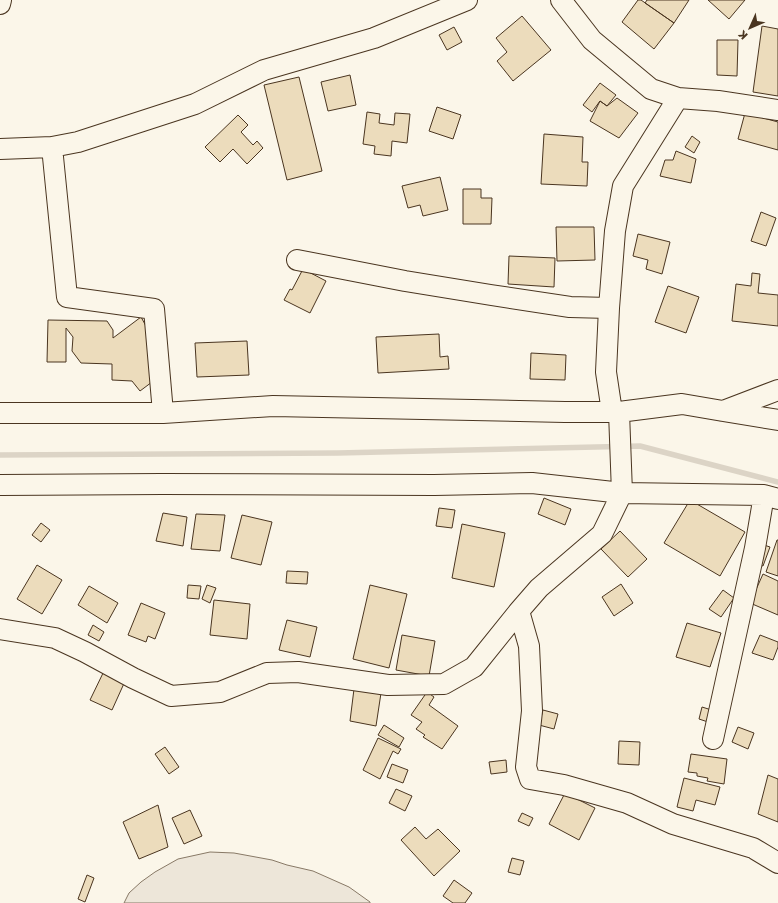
<svg xmlns="http://www.w3.org/2000/svg" width="778" height="903" viewBox="0 0 778 903" font-family="Jost,sans-serif">
	<style>
		.green { fill: #ede6d9; stroke: #887966 }
		.lines { fill: none; stroke-linecap: round; stroke-linejoin: round }
		.stream { stroke: #dcd4c6; stroke-width: 5.5 }
		.building { fill: #ecdcbc; stroke: #4a3520 }
		.minor-casing { stroke: #4a3520; stroke-width: 22 }
		.minor { stroke: #fbf6e9; stroke-width: 20 }
	</style>
	<rect width="100%" height="100%" fill="#fbf6e9"/>
	<path class="green" d="M 210,852 L 234,853 L 272,860 L 287,865 L 313,871 L 349,887 L 370,902 L 370,903 L 124,903 L 129,893 L 141,882 L 155,872 L 178,859 Z"/>
	<g class="lines">
		<path class="stream" d="M 0,455 L 338,453 L 640,446 L 778,482"/>
	</g>
	<path class="building" d="M 638,0 L 641,0 L 674,23 L 654,49 L 622,22 Z
		M 647,0 L 689,0 L 674,23 L 645,3 Z
		M 708,0 L 745,0 L 729,19 Z
		M 522,16 L 551,50 L 513,81 L 497,61 L 507,52 L 496,38 Z
		M 762,26 L 778,29 L 778,96 L 753,92 Z
		M 454,27 L 462,42 L 447,50 L 439,35 Z
		M 717,40 L 738,40 L 737,76 L 717,75 Z
		M 350,75 L 356,105 L 328,111 L 321,82 Z
		M 299,77 L 322,171 L 287,180 L 264,85 Z
		M 600,83 L 616,95 L 607,106 L 600,101 L 592,112 L 583,105 Z
		M 617,98 L 638,113 L 619,138 L 590,121 L 600,101 L 607,106 Z
		M 437,107 L 461,115 L 453,139 L 429,131 Z
		M 367,112 L 380,114 L 379,123 L 394,125 L 395,113 L 410,114 L 407,143 L 392,141 L 391,156 L 374,154 L 375,146 L 363,144 Z
		M 745,113 L 778,122 L 778,150 L 738,139 Z
		M 238,115 L 248,125 L 241,132 L 253,145 L 257,141 L 263,148 L 247,164 L 233,149 L 220,162 L 205,147 Z
		M 544,134 L 583,137 L 582,162 L 588,162 L 587,186 L 541,184 Z
		M 692,136 L 700,142 L 694,153 L 685,147 Z
		M 676,151 L 696,159 L 691,183 L 660,176 L 665,160 L 673,160 Z
		M 440,177 L 448,210 L 423,216 L 420,205 L 408,208 L 402,186 Z
		M 463,189 L 481,189 L 481,198 L 492,198 L 491,224 L 463,224 Z
		M 761,212 L 776,218 L 766,246 L 751,241 Z
		M 556,227 L 594,227 L 595,260 L 557,261 Z
		M 638,234 L 670,242 L 662,274 L 646,269 L 648,260 L 633,256 Z
		M 509,256 L 555,258 L 554,287 L 508,284 Z
		M 303,269 L 326,281 L 310,313 L 284,300 L 290,289 L 292,290 Z
		M 752,273 L 760,274 L 758,293 L 778,295 L 778,326 L 732,321 L 736,284 L 751,286 Z
		M 668,286 L 699,297 L 686,333 L 655,322 Z
		M 141,317 L 157,346 L 156,379 L 140,391 L 132,381 L 112,380 L 112,364 L 81,363 L 72,351 L 73,337 L 66,328 L 66,362 L 47,362 L 48,320 L 107,321 L 113,330 L 113,338 Z
		M 439,334 L 440,357 L 448,356 L 449,369 L 378,373 L 376,337 Z
		M 247,341 L 249,375 L 197,377 L 195,343 Z
		M 531,353 L 566,355 L 565,380 L 530,379 Z
		M 544,498 L 571,509 L 565,525 L 538,514 Z
		M 690,500 L 745,532 L 720,576 L 664,543 Z
		M 439,508 L 455,510 L 452,528 L 436,526 Z
		M 163,513 L 187,517 L 183,546 L 156,541 Z
		M 196,514 L 225,515 L 220,551 L 191,549 Z
		M 242,515 L 272,522 L 261,565 L 231,558 Z
		M 41,523 L 50,530 L 41,542 L 32,535 Z
		M 462,524 L 505,533 L 494,587 L 452,578 Z
		M 620,531 L 647,559 L 628,577 L 601,549 Z
		M 777,540 L 778,540 L 778,576 L 766,572 Z
		M 761,544 L 770,547 L 763,566 L 755,563 Z
		M 37,565 L 62,580 L 42,614 L 17,599 Z
		M 287,571 L 308,572 L 307,584 L 286,583 Z
		M 763,574 L 778,581 L 778,615 L 750,603 Z
		M 621,584 L 633,603 L 614,616 L 602,597 Z
		M 188,585 L 201,586 L 199,599 L 187,598 Z
		M 207,585 L 216,588 L 210,603 L 202,599 Z
		M 370,585 L 407,594 L 389,668 L 353,659 Z
		M 89,586 L 118,603 L 107,623 L 78,605 Z
		M 723,590 L 734,598 L 721,617 L 709,609 Z
		M 214,600 L 250,604 L 247,639 L 210,635 Z
		M 141,603 L 165,613 L 155,639 L 148,636 L 146,642 L 128,635 Z
		M 287,620 L 317,627 L 310,657 L 279,650 Z
		M 687,623 L 721,633 L 710,667 L 676,657 Z
		M 93,625 L 104,632 L 99,641 L 88,635 Z
		M 402,635 L 435,641 L 429,676 L 396,670 Z
		M 760,635 L 778,642 L 778,647 L 773,660 L 752,653 Z
		M 105,669 L 126,679 L 112,710 L 90,700 Z
		M 354,689 L 381,693 L 376,726 L 350,721 Z
		M 427,692 L 434,697 L 429,705 L 458,726 L 442,749 L 423,737 L 425,735 L 416,729 L 422,722 L 411,715 Z
		M 702,707 L 718,712 L 714,724 L 699,719 Z
		M 543,710 L 558,714 L 554,729 L 539,725 Z
		M 384,725 L 404,738 L 399,747 L 378,735 Z
		M 738,727 L 754,733 L 748,749 L 732,742 Z
		M 378,738 L 401,749 L 398,754 L 393,751 L 380,779 L 363,770 Z
		M 619,741 L 640,742 L 639,765 L 618,764 Z
		M 165,747 L 179,767 L 169,774 L 155,754 Z
		M 691,754 L 727,759 L 724,784 L 707,781 L 708,778 L 697,776 L 697,773 L 688,772 Z
		M 506,760 L 507,772 L 491,774 L 489,762 Z
		M 392,764 L 408,770 L 403,783 L 387,777 Z
		M 768,775 L 778,779 L 778,822 L 758,814 Z
		M 684,778 L 720,787 L 715,805 L 696,800 L 693,811 L 677,807 Z
		M 396,789 L 412,796 L 405,811 L 389,803 Z
		M 565,793 L 595,808 L 579,840 L 549,824 Z
		M 158,805 L 168,847 L 139,859 L 123,822 Z
		M 190,810 L 202,836 L 184,844 L 172,818 Z
		M 522,813 L 533,818 L 529,826 L 518,821 Z
		M 415,827 L 426,839 L 438,829 L 460,851 L 434,876 L 401,840 Z
		M 512,858 L 524,861 L 520,875 L 508,872 Z
		M 87,875 L 94,878 L 85,902 L 78,899 Z
		M 454,880 L 472,893 L 465,903 L 453,903 L 443,896 Z"/>
	<g class="lines">
		<g class="minor-casing">
			<path id="minor" d="M 561,0 L 592,40 L 651,89 L 678,98 L 718,101 L 778,110
				M 0,4 L 1,0
				M 52,147 L 67,297 L 154,309 L 163,413
				M 0,149 L 52,147 L 78,142 L 195,104 L 264,70 L 374,38 L 467,0
				M 297,260 L 405,281 L 491,295 L 570,307 L 609,308
				M 723,411 L 778,420
				M 612,412 L 606,372 L 609,308 L 615,231 L 623,186 L 678,98
				M 0,413 L 163,413 L 273,406 L 565,412 L 619,412
				M 0,485 L 162,484 L 434,485 L 532,483 L 622,493 L 764,495 L 778,499
				M 519,611 L 529,646 L 532,711 L 526,767 L 530,779 L 564,785 L 627,803 L 673,824 L 753,848 L 778,863
				M 0,629 L 55,638 L 85,652 L 133,678 L 171,696 L 220,692 L 267,673 L 298,672 L 388,685 L 444,684 L 474,667 L 519,611 L 539,588 L 602,534 L 622,493 L 619,412 L 682,404 L 723,411 L 778,390
				M 713,739 L 755,548 L 764,495"/>
		</g>
		<use href="#minor" class="minor"/>
	</g>
	<g transform="translate(750 28) rotate(225)" stroke="#fbf6e9" stroke-width="3" paint-order="stroke">
	<path d="M0-3L7 15L0 10L-7 15Z" fill="#4a3520"/>
	<text y="-6" font-size="11" font-weight="bold" text-anchor="middle" fill="#4a3520">K</text>
	</g>
</svg>
